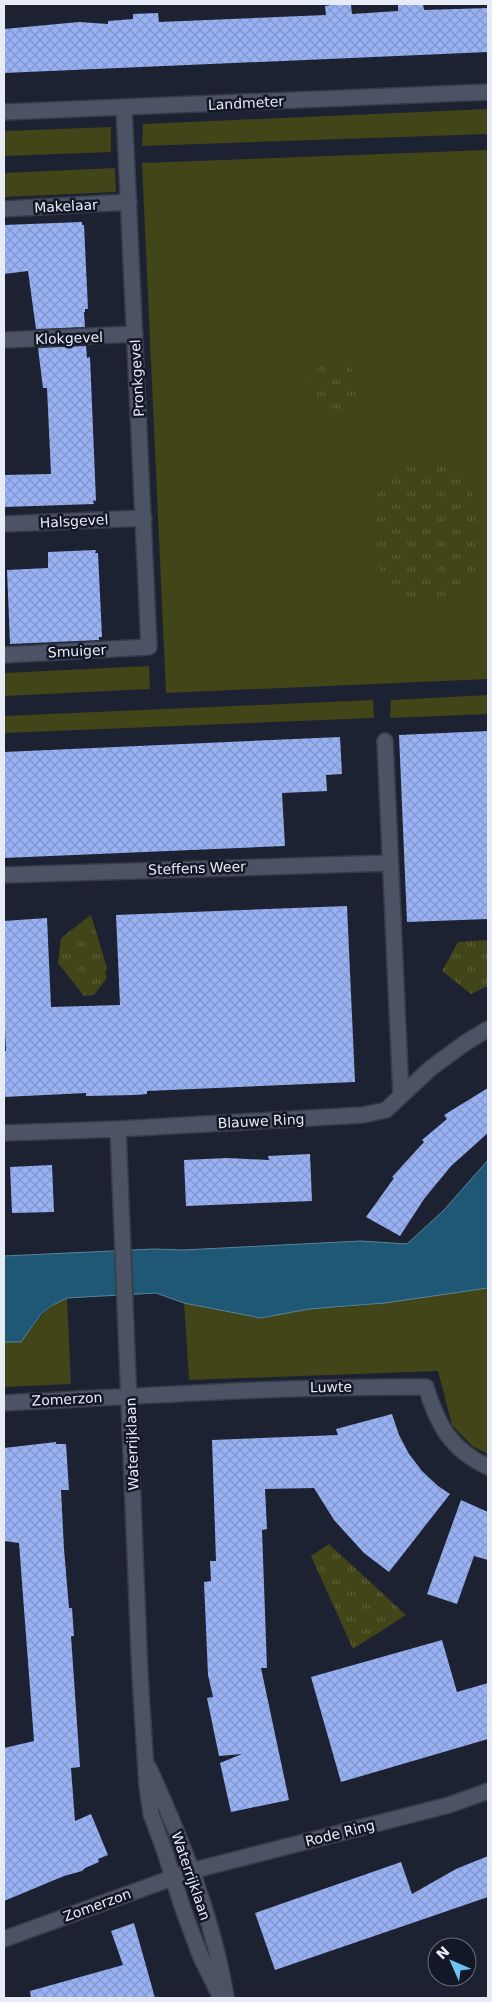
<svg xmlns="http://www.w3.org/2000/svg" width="492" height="2002" viewBox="0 0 492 2002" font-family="'DejaVu Sans',sans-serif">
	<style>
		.green { fill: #414517 }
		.park { fill: url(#park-tufts) }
		.water { fill: #1e5874; stroke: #5a849b }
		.building { fill: url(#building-cross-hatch) }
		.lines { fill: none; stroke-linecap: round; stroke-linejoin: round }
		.minor-casing { stroke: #383c49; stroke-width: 18 }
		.minor { stroke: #4c5364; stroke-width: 15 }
		.labels { text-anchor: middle; stroke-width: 5; stroke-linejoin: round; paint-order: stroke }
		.street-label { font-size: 14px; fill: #e7ebf6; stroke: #131826 }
	</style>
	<defs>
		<pattern id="park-tufts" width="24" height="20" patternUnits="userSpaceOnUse" patternTransform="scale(1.25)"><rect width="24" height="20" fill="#414517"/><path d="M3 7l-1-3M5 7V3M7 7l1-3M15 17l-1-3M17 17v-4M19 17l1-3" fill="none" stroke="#5c6039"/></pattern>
		<pattern id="building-cross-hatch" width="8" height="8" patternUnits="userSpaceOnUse" patternTransform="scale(1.25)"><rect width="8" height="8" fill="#98b1f4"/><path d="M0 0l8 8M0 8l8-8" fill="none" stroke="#8396ca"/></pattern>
	</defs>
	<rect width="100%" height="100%" fill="#1c2231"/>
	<path class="green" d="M 488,109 L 488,134 L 142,146 L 143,124 Z
		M 111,127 L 111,152 L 4,156 L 4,131 Z
		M 488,150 L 488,679 L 166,693 L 142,163 Z
		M 115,168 L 116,192 L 4,197 L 4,173 Z
		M 149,666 L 150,689 L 4,696 L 4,673 Z
		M 488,695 L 488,714 L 390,718 L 391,700 Z
		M 373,700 L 374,718 L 4,733 L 4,716 Z
		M 488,1288 L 488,1454 L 472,1446 L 452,1425 L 438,1371 L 189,1380 L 184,1303 L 261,1318 L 309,1309 L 358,1306 Z
		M 67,1298 L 71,1384 L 4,1387 L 4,1342 L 21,1342 C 39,1320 40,1311 67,1298 Z"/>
	<path class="park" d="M309 387a25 25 0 1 1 50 0a25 25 0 1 1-50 0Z
		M 436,459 L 464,473 L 475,503 L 478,538 L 475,581 L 453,603 L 424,604 L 391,589 L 374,560 L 371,539 L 371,504 L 389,476 L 416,461 Z
		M 91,915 L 107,968 L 105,973 L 107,978 L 94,995 L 84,996 L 58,963 L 61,938 Z
		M 488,940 L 488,986 L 471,994 L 442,971 L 458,942 Z
		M 329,1544 L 406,1615 L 353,1649 L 311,1556 Z"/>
	<path class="water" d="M 488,1160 L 488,1288 L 385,1303 L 309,1309 L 261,1318 L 184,1303 L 156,1293 L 67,1298 L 51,1306 L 41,1314 L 21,1342 L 4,1342 L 4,1256 L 154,1249 L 183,1250 L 361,1241 L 407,1244 L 444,1210 Z"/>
	<path class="building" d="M 339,4 L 351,5 L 352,14 L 398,11 L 398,4 L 423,4 L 424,10 L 488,8 L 488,52 L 4,73 L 4,29 L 79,22 L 108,24 L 108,21 L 133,19 L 133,14 L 158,13 L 159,22 L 326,15 L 325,6 Z
		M 82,222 L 82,225 L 84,225 L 88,309 L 85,309 L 85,312 L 84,312 L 85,327 L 36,329 L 28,271 L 4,274 L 4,225 Z
		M 86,346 L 87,358 L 90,357 L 96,501 L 93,500 L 94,504 L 4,507 L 4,475 L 51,474 L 47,388 L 43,388 L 38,348 Z
		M 96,550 L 95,553 L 98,553 L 102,637 L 99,637 L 99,640 L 10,644 L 7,570 L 48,568 L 48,552 Z
		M 488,731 L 488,919 L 407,922 L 399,735 Z
		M 340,737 L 342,774 L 326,775 L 327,791 L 282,793 L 285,846 L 4,858 L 4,752 Z
		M 347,906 L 355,1082 L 147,1091 L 147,1094 L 135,1095 L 86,1096 L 86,1093 L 4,1097 L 4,1051 L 6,1051 L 4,1008 L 4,921 L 47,918 L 51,1007 L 120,1005 L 116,915 Z
		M 488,1088 L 488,1133 L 451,1166 L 424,1199 L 400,1236 L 366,1217 L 394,1178 L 392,1177 L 424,1142 L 422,1140 L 447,1119 L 444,1115 Z
		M 310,1154 L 312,1201 L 186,1206 L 184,1160 L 227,1158 L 269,1160 L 268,1156 Z
		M 52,1165 L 54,1212 L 12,1213 L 10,1167 Z
		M 392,1414 L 399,1435 L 409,1454 L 422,1471 L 438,1486 L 450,1494 L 389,1572 L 364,1553 L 334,1520 L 314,1488 L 265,1489 L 267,1529 L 262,1530 L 267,1668 L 261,1668 L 289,1800 L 231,1812 L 220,1763 L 242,1754 L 219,1756 L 207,1698 L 213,1697 L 208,1675 L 204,1582 L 211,1581 L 210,1561 L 216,1561 L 212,1440 L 338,1435 L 336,1429 Z
		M 56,1442 L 56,1444 L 66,1444 L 69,1490 L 61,1490 L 64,1549 L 69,1608 L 72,1608 L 74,1636 L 71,1636 L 80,1767 L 71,1768 L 75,1821 L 91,1814 L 108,1855 L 98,1859 L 99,1862 L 85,1868 L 82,1871 L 64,1876 L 4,1901 L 4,1748 L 34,1741 L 19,1543 L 4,1541 L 4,1448 Z
		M 461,1500 L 488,1512 L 488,1560 L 474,1556 L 457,1604 L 427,1594 Z
		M 442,1640 L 457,1692 L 488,1683 L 488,1739 L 341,1782 L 311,1677 Z
		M 488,1856 L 488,1897 L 275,1970 L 255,1913 L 401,1862 L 412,1894 L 456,1869 Z
		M 134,1923 L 155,1998 L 31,1998 L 30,1991 L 123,1965 L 111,1931 Z"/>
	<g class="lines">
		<g class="minor-casing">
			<path id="minor" d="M 4,112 L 488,92
				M 4,209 L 129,202
				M 4,340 L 135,334
				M 4,524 L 144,518
				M 4,655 L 149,647 L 124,108
				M 385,741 L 401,1096
				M 4,875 L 390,863
				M 118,1129 L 140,1676 L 147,1786 L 151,1814 L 165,1852 L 182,1906 L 200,1955 L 221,1998
				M 4,1133 L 118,1129 L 363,1115 L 386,1110 L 431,1068 L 465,1043 L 488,1029
				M 4,1403 C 144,1396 285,1386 426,1387 C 437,1424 451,1450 488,1467
				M 149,1768 C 182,1841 213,1918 226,1997
				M 4,1939 L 191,1871 L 449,1805 L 488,1791"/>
		</g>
		<use href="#minor" class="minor"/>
	</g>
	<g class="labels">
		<g class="street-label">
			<text transform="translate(246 103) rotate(-3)" y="5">Landmeter</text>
			<text transform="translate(66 206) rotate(-3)" y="5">Makelaar</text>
			<text transform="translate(69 338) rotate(-2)" y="5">Klokgevel</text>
			<text transform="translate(137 378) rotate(-93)" y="5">Pronkgevel</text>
			<text transform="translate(74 521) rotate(-3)" y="5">Halsgevel</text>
			<text transform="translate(77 651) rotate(-3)" y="5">Smuiger</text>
			<text transform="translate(197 868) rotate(-2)" y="5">Steffens Weer</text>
			<text transform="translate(261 1121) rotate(-3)" y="5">Blauwe Ring</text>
			<text transform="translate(331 1387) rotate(-1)" y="5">Luwte</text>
			<text transform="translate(67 1399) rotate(-3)" y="5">Zomerzon</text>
			<text transform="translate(132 1444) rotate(-92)" y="5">Waterrijklaan</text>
			<text transform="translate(340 1833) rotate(-14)" y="5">Rode Ring</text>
			<text transform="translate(191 1876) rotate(71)" y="5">Waterrijklaan</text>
			<text transform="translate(97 1905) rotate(-20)" y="5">Zomerzon</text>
		</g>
	</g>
	<rect width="492" height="2002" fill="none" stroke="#e7ebf6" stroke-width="10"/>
	<g transform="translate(452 1962) rotate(315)"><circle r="24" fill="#131826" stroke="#686c79"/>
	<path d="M0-4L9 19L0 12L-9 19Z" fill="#6fc2f4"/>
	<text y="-8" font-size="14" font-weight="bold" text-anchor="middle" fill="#e7ebf6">N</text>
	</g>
</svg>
